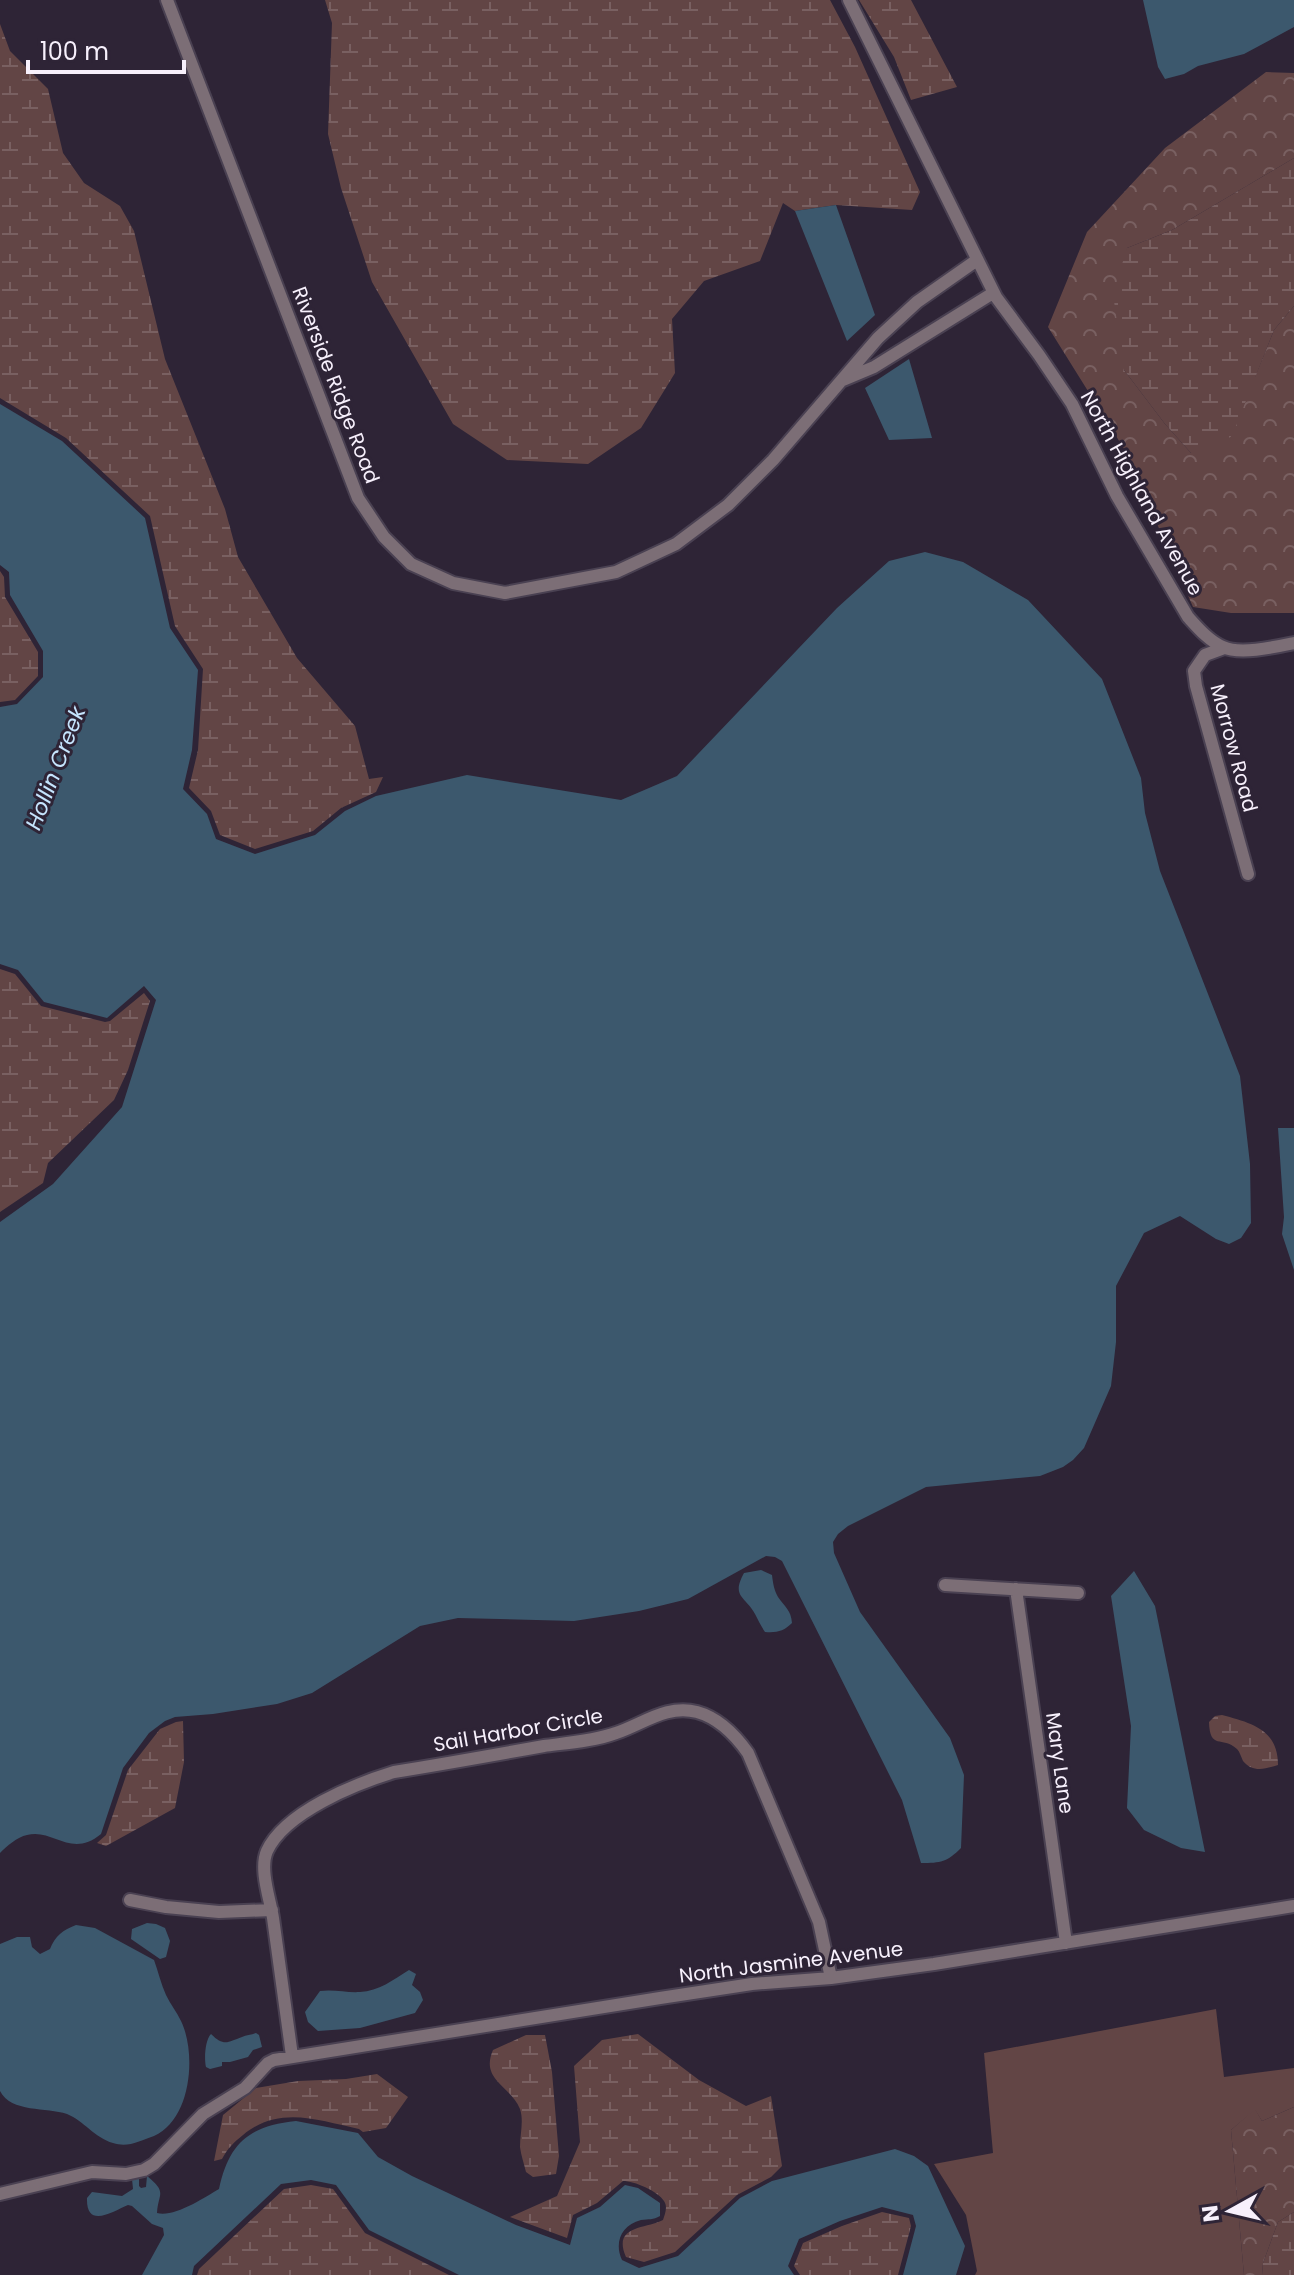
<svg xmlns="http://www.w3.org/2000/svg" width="1294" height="2275" viewBox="0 0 1294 2275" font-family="Poppins,sans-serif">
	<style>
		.grass { fill: #624545 }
		.forest { fill: url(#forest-crowns) }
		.wetland { fill: url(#wetland-marsh) }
		.water { fill: #3c586d }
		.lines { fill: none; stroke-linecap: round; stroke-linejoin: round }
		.minor-casing { stroke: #4a4152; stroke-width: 16 }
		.minor { stroke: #7c6e76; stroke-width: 12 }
		.labels { text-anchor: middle; stroke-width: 6; stroke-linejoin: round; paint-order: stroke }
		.street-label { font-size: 20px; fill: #f7f0fc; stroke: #2e2436 }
		.water-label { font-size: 22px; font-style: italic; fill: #c5e4fd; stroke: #2e2436 }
	</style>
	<defs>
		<pattern id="forest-crowns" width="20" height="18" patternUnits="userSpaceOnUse" patternTransform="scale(2)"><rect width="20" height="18" fill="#624545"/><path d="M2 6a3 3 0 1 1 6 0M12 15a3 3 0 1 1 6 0" fill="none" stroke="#796061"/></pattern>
		<pattern id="wetland-marsh" width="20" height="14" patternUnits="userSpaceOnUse" patternTransform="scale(2)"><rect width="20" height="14" fill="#624545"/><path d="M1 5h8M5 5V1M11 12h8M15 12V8" fill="none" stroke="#796061"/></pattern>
	</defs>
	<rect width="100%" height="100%" fill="#2e2436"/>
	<path class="grass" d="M 1216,2009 L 1224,2077 L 1294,2068 L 1294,2107 L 1262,2121 L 1255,2110 L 1231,2130 L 1244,2275 L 975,2275 L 977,2271 L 966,2215 L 934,2164 L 993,2153 L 984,2053 Z"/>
	<path class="forest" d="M 1266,72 L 1294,73 L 1294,158 L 1172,230 L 1127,248 L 1124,370 L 1165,424 L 1191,453 L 1255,377 L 1274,330 L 1294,306 L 1294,613 L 1231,613 L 1193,607 L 1126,452 L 1048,327 L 1087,232 L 1165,148 Z
		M 1294,2107 L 1294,2212 L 1278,2222 L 1263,2263 L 1262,2275 L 1244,2275 L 1231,2130 L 1255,2109 L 1262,2121 Z"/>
	<path class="wetland" d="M 325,0 L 830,0 L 855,47 L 920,192 L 912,210 L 836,205 L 795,211 L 783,203 L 760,261 L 704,281 L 672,319 L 675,373 L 641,428 L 588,464 L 507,460 L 453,424 L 372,282 L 341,188 L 328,134 L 332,23 Z
		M 859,0 L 911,0 L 957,87 L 911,100 L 894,57 Z
		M 0,24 L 10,51 L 48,89 L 63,153 L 84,183 L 120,206 L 134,231 L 165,359 L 225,509 L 238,557 L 297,658 L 355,726 L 369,779 L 383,777 L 376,792 L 341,808 L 313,831 L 255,849 L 220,835 L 211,811 L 189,788 L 198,750 L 203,669 L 175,626 L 150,516 L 66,438 L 0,398 Z
		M 1294,158 L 1294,306 L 1274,330 L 1232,436 L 1207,451 L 1191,453 L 1165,424 L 1124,370 L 1113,294 L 1127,248 L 1172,230 Z
		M 0,571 L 4,577 L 5,597 L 38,652 L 38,676 L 15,700 L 0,702 Z
		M 0,969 L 15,974 L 41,1006 L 105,1022 L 110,1021 L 144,993 L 150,1001 L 128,1070 L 114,1100 L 48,1163 L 43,1183 L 0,1212 Z
		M 1222,1715 C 1251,1723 1278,1729 1278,1765 C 1265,1769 1253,1773 1243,1761 C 1241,1757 1240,1752 1237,1749 C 1222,1735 1210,1751 1209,1722 L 1215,1716 Z
		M 183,1721 L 184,1762 L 175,1808 L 106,1846 L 97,1843 L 106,1835 L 128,1770 L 160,1729 L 176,1722 Z
		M 638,2034 L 699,2080 L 746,2106 L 771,2096 L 782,2166 L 771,2177 L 737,2195 L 675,2252 L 644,2262 L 626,2257 C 612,2225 646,2229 663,2220 C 665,2214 668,2207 664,2201 C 658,2191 634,2181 623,2181 L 597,2203 L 573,2215 L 567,2238 L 510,2217 L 557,2196 L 580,2142 L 574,2066 L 602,2040 Z
		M 526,2035 L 545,2035 L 552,2072 L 559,2156 L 556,2174 L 533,2177 L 526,2172 C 524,2164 521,2155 520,2147 C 520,2134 524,2121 520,2109 C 510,2085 480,2080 493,2050 Z
		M 377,2074 L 408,2097 L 386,2128 L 363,2132 L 359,2129 C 318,2120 279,2105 243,2135 C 234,2142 227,2149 222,2159 L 214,2161 L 223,2115 L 256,2088 L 298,2081 L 346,2079 Z
		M 311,2185 L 333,2189 L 365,2233 L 449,2275 L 197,2275 L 199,2269 L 284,2189 Z
		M 882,2212 L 909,2218 L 911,2226 L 898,2275 L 800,2275 L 794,2266 L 803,2243 L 842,2226 Z
		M 1294,2212 L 1294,2275 L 1262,2275 L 1263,2263 L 1278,2222 Z"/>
	<path class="water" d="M 1143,0 L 1294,0 L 1294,27 L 1244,54 L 1198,66 L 1184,74 L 1165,79 L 1158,67 Z
		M 836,205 L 875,315 L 847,341 L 795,211 Z
		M 909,359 L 932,438 L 889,440 L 865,388 Z
		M 0,404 L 62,441 L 145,518 L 170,628 L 198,670 L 192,750 L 183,789 L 207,814 L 216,839 L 255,854 L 315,835 L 345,811 L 376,796 L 467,775 L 621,800 L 677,776 L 837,608 L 889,561 L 925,552 L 963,562 L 1028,600 L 1102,679 L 1141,778 L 1145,813 L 1160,871 L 1240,1076 L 1250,1164 L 1251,1223 L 1241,1238 L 1229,1244 L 1216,1239 L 1180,1216 L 1144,1233 L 1116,1286 L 1116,1342 L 1111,1386 L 1084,1448 L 1073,1460 L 1063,1467 L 1040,1476 L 926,1487 L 848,1526 L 838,1534 L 833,1542 L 834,1553 L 860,1612 L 950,1738 L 964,1775 L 961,1848 C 947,1862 941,1863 921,1863 L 902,1800 L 782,1561 L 775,1557 L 766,1556 L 688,1599 L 639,1611 L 574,1621 L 458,1618 L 420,1626 L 312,1693 L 277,1704 L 213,1714 L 175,1717 L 165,1721 L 149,1733 L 123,1768 L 101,1834 C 71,1859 53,1828 27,1835 C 17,1837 7,1846 0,1853 L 0,1222 L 53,1184 L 122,1107 L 156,1000 L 144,986 L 107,1018 L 44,1002 L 18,970 L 0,964 L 0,707 L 17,704 L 43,677 L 43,651 L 10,595 L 9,572 L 0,565 Z
		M 1278,1128 L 1294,1128 L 1294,1270 L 1282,1234 L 1284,1217 Z
		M 761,1570 L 772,1575 C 773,1583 774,1590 778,1597 C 785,1607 791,1610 792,1623 C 784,1631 777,1633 765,1632 C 761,1626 758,1620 755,1614 C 745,1596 731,1597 744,1573 Z
		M 1134,1571 L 1155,1606 L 1205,1852 L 1181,1848 L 1144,1830 L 1127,1808 L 1131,1726 L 1111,1596 Z
		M 147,1923 L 156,1924 L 165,1928 L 170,1941 L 166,1957 L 160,1959 L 131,1939 L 132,1929 Z
		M 76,1925 L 95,1928 L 154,1960 C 158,1971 161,1984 166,1995 C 170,2004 177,2012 181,2021 C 197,2054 191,2120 154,2136 C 139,2141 128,2148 113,2143 C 95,2138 84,2121 67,2114 C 47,2107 11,2113 0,2091 L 0,1944 L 17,1937 L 30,1937 L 32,1947 L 40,1954 L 50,1949 C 55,1936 63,1930 76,1925 Z
		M 409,1970 L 416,1974 L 412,1985 L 420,1992 L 423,2000 L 415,2013 L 360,2028 L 318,2031 L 308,2022 L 305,2012 L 320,1991 C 334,1989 347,1993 360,1992 C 379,1991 393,1980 409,1970 Z
		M 256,2033 L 259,2035 L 262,2047 L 253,2050 L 248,2057 L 230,2062 L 222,2062 L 222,2066 L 210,2069 L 206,2067 C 204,2059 205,2040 211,2034 C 224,2047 228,2042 242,2037 C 246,2035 251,2035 256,2033 Z
		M 296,2121 L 358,2133 L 378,2157 L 412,2176 L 516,2225 L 570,2245 L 577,2218 L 600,2207 L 625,2185 L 638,2188 L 660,2203 L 660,2216 C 653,2220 649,2219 641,2220 C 621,2225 614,2243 622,2260 L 639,2268 L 678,2256 L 740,2198 L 772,2181 L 895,2149 L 914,2156 L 928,2166 L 965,2246 L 956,2275 L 903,2275 L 916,2226 L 913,2215 L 882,2207 L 840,2221 L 799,2239 L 788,2266 L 794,2275 L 459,2275 L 369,2230 L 336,2185 L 311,2180 L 281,2184 L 194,2266 L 192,2275 L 142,2275 L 164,2235 L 163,2228 L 152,2224 L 132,2206 L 128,2205 C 112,2212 86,2229 87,2198 L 92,2192 L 122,2196 L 133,2189 L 132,2179 L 139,2178 L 139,2186 L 141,2188 L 146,2187 L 147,2176 C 168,2193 158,2193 157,2213 C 173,2218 204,2198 219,2189 C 229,2143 249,2126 296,2121 Z"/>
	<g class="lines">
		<g class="minor-casing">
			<path id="minor" d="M 167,0 L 358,498 L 384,537 L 411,564 L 453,583 L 505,593 L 616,572 L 676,544 L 728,505 L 773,460 L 878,338 L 917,302 L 977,260
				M 849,0 L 996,297 L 1039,355 L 1072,404 L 1117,496 L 1188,617 C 1198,628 1209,641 1223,647 C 1240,655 1275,647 1294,643
				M 843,380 L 874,367 L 993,293
				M 1224,648 L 1205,655 L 1194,671 L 1196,686 L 1248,874
				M 945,1585 L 1078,1593
				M 1016,1589 L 1066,1943
				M 130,1900 L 166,1907 L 219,1912 L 272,1910
				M 292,2056 C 286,2010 279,1964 273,1918 C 270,1899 259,1869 267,1851 C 285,1812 355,1784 394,1772 C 444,1764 494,1755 544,1746 C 567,1743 594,1741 616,1733 C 643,1724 667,1704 697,1712 C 719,1718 736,1736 748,1753 L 819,1922 L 831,1978
				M 0,2194 L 92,2172 L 126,2174 L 144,2170 L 154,2164 L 203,2114 L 245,2088 L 268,2063 L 274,2060 L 660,1998 L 752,1984 L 831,1978 L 934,1964 L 1294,1906"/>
		</g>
		<use href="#minor" class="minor"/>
	</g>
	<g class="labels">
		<g class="street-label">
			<text transform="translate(336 385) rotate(69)" y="7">Riverside Ridge Road</text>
			<text transform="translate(1142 493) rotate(61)" y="7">North Highland Avenue</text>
			<text transform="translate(1234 748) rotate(75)" y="7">Morrow Road</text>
			<text transform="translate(518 1730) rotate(-10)" y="7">Sail Harbor Circle</text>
			<text transform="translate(1060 1763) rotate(82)" y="7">Mary Lane</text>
			<text transform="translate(791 1962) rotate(-7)" y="7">North Jasmine Avenue</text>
		</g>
		<g class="water-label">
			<text transform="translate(55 768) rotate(-69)" y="8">Hollin Creek</text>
		</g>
	</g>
	<g transform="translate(1230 2211) rotate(262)" stroke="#2e2436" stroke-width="6" paint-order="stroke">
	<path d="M0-6L14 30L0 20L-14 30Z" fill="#f7f0fc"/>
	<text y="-12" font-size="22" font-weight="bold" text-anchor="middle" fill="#f7f0fc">N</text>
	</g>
	<path d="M28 60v12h156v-12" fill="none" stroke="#f7f0fc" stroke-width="4"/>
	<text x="40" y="60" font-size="24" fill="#f7f0fc" stroke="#2e2436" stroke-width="6" paint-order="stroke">100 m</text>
</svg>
